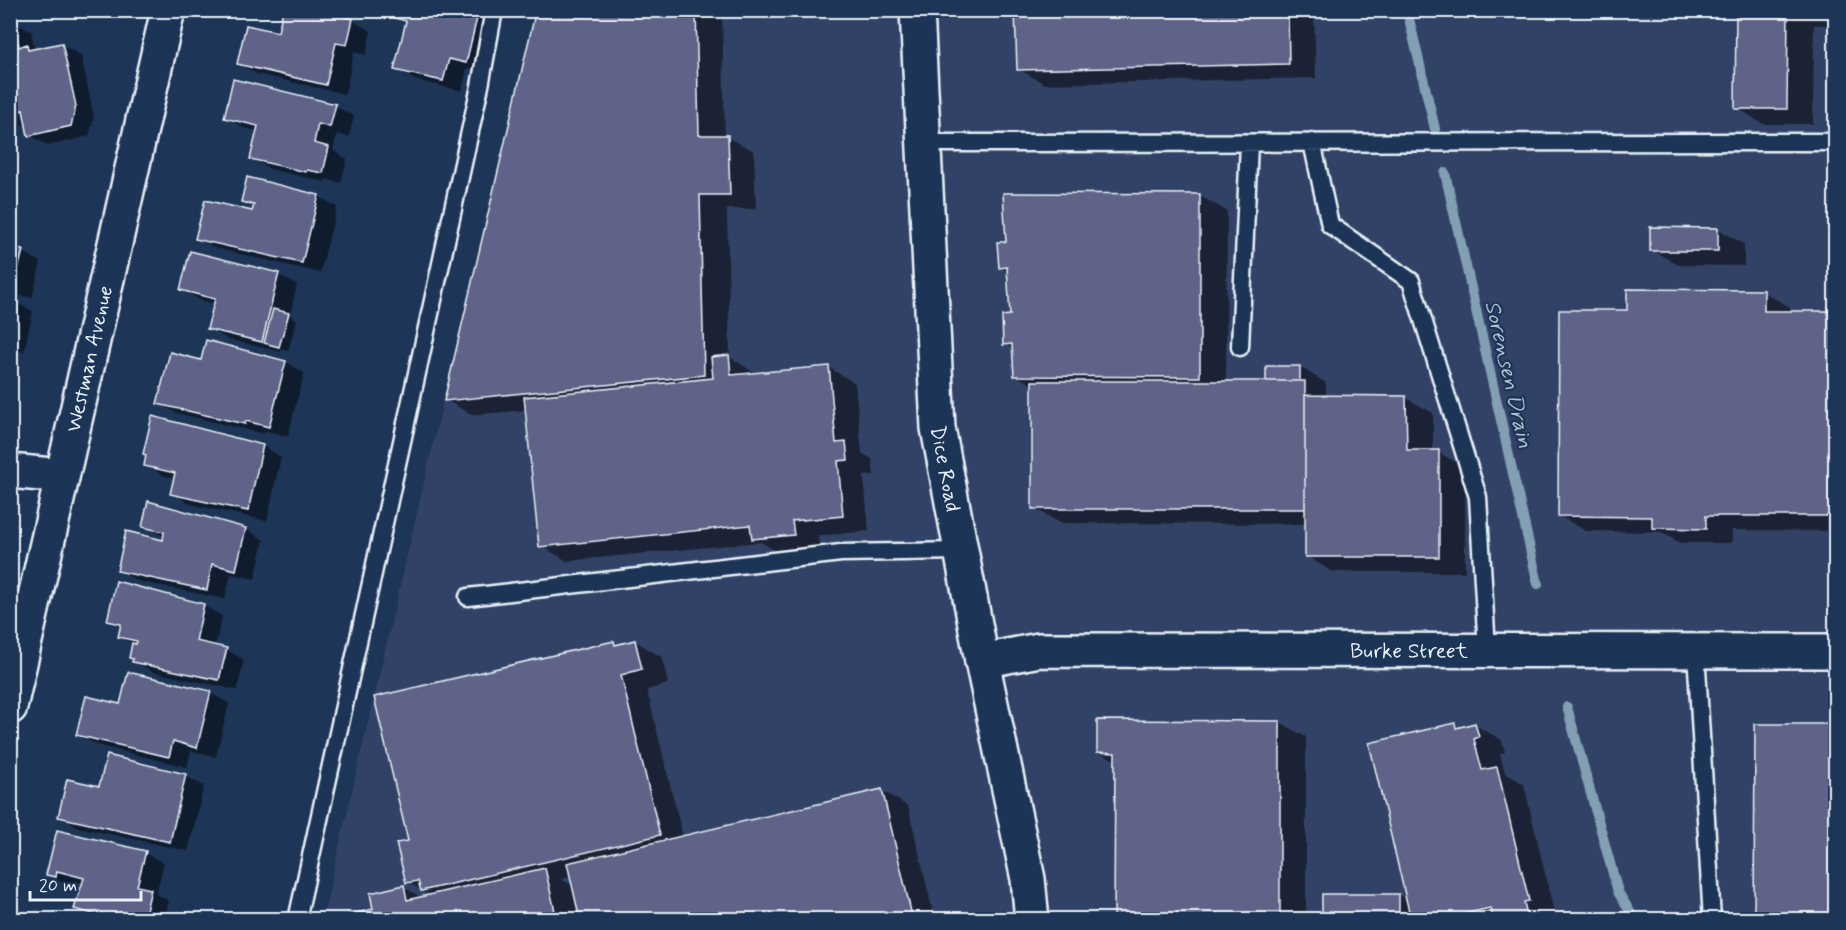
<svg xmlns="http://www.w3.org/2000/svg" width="1846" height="930" viewBox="0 0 1846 930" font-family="Mynerve,sans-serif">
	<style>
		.built { fill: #314366 }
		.shadow { fill: #0007; fill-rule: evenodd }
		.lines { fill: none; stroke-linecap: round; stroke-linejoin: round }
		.stream { stroke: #839fb4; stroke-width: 10 }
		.building { fill: #606388; stroke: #e8f1f8; stroke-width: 1.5 }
		.lane-casing { stroke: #e8f1f8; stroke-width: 21 }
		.street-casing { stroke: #e8f1f8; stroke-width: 38 }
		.lane { stroke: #1d3557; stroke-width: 16 }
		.street { stroke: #1d3557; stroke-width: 33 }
		.labels { text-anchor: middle; stroke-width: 4.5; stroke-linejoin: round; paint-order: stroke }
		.street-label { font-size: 21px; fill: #e8f1f8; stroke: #1d3557 }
		.water-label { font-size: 22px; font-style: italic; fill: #adc1d0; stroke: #1d3557 }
	</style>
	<rect width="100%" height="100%" fill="#1d3557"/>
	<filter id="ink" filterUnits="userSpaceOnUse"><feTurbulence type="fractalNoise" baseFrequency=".0167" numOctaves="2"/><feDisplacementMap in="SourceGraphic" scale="12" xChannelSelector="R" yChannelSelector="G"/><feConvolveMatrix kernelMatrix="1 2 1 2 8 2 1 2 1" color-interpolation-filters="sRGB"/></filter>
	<g filter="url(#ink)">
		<path class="built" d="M 534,11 L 1835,11 L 1835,919 L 322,920 Z"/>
		<path class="shadow" d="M 399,10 L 499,10 L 485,72 L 467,68 L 462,91 L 415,80 L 396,69 L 407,23 L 397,17 Z
			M 537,10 L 722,10 L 725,136 L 754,151 L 756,209 L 727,209 L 730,357 L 756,374 L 828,367 L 855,383 L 862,453 L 872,459 L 874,475 L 864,476 L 869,531 L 818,536 L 820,550 L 780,553 L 760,542 L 567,561 L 541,546 L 527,410 L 472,415 L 446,400 Z
			M 1017,10 L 1314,10 L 1316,78 L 1045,84 L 1018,69 Z
			M 1737,10 L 1836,10 L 1836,25 L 1814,25 L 1813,124 L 1763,124 L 1737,108 Z
			M 10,21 L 31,31 L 35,51 L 62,45 L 81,55 L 94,117 L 89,136 L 48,146 L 30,135 L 27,124 L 23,125 L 10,117 Z
			M 353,21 L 371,31 L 366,55 L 354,52 L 345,94 L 257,74 L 239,64 L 279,34 Z
			M 335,106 L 354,116 L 349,137 L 337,134 L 333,150 L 347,159 L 341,183 L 325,179 L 325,182 L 270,169 L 251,158 L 258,131 L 244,128 L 226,117 Z
			M 318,196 L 337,207 L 320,273 L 215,248 L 197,238 L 253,213 L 255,208 L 243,201 Z
			M 1200,196 L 1227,211 L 1226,383 L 1268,383 L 1300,367 L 1326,383 L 1326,395 L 1329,397 L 1406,398 L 1433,413 L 1433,452 L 1438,452 L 1465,467 L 1465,572 L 1333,572 L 1306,556 L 1307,524 L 1060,523 L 1034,508 L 1034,386 L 1015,375 L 1014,349 L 1005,344 L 1012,317 L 1009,272 L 1000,267 Z
			M 10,221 L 15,223 L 10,236 Z
			M 1718,229 L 1744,244 L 1744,266 L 1678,265 L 1652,250 Z
			M 10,248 L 23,252 L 41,262 L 32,298 L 10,293 Z
			M 191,253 L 279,275 L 297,285 L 290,315 L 297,320 L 288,351 L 281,349 L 281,352 L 227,339 L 209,328 L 215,304 L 200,300 L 182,289 Z
			M 1763,292 L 1790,307 L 1790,313 L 1836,313 L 1836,531 L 1732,530 L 1732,543 L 1680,543 L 1661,532 L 1586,531 L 1559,516 L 1628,311 Z
			M 10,300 L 33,311 L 24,352 L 10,349 Z
			M 207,342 L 286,362 L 304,373 L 288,436 L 265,431 L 264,434 L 177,413 L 158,403 L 202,362 Z
			M 153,417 L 263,446 L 281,457 L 267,521 L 190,504 L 172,493 L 175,478 L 164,476 L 146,465 Z
			M 144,526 L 246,529 L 264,540 L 255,579 L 231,574 L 225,599 L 137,581 L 119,570 L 164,542 L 165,537 Z
			M 204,606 L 222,616 L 215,646 L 226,649 L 244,660 L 237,690 L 153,672 L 134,661 L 133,644 L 119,636 L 121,628 L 109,620 Z
			M 635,641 L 662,657 L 668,684 L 647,690 L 683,837 L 881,790 L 908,806 L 935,920 L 348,920 L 375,910 L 403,887 L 423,898 L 431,896 L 407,882 L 409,842 L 614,642 L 618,645 ZM 571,877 L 574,886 L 561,879 Z
			M 210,693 L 229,703 L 216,757 L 191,751 L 187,767 L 97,745 L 78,735 Z
			M 1280,722 L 1306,737 L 1306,920 L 1116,920 L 1116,761 L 1099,752 Z
			M 1454,724 L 1461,728 L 1475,725 L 1502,740 L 1505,752 L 1500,754 L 1505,773 L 1524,784 L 1555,916 L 1551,920 L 1324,920 L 1399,895 L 1408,901 Z
			M 185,776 L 204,786 L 188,851 L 78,827 L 60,817 L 100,788 Z
			M 58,832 L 145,853 L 164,863 L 156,894 L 169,901 L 164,920 L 97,920 L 75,908 L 84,883 L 76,881 L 74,886 L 66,885 L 48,874 Z"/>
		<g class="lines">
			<path class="stream" d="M 1407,10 L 1435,129
				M 1445,173 L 1538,584
				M 1567,707 L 1618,892 L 1635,920"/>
		</g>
		<path class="building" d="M 283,10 L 327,10 L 353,19 L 347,45 L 336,43 L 326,85 L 237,64 L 246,25 L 278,32 Z
			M 397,10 L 479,10 L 466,63 L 449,59 L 443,81 L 394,70 L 406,21 L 395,18 Z
			M 536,10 L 696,10 L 699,135 L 728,135 L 730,195 L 700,195 L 704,375 L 444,401 Z
			M 1015,10 L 1288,10 L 1289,64 L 1017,70 Z
			M 1736,10 L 1788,10 L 1787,109 L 1735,109 Z
			M 13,19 L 19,47 L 27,44 L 28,50 L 62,43 L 76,106 L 71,126 L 28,136 L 23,110 L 10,113 Z
			M 233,79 L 336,104 L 330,127 L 318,124 L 314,143 L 329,147 L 323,173 L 307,170 L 306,172 L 250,159 L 258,126 L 224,118 Z
			M 247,177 L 319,195 L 302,263 L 195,239 L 205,200 L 252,211 L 254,205 L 241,202 Z
			M 1003,193 L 1200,194 L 1200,377 L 1014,376 L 1012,344 L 1003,345 L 1002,316 L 1010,315 L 1007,267 L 999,268 L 997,242 L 1006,242 Z
			M 1650,227 L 1718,228 L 1718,251 L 1650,251 Z
			M 10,247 L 23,250 L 13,289 L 10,288 Z
			M 190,251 L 279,273 L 262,342 L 207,329 L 215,299 L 180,290 Z
			M 1627,289 L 1764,290 L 1764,311 L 1836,311 L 1836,516 L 1706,516 L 1706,529 L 1652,528 L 1652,517 L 1558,516 L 1559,310 L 1627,310 Z
			M 273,309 L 289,313 L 279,347 L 264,343 Z
			M 206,340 L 286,361 L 269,427 L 246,421 L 245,424 L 157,404 L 170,352 L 201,360 Z
			M 729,355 L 731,375 L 829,366 L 836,443 L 846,442 L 848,460 L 838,461 L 843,516 L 792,521 L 794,535 L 752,539 L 750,525 L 539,547 L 524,397 L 713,378 L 711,357 Z
			M 1266,366 L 1300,366 L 1300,381 L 1266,381 Z
			M 1032,381 L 1305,381 L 1305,509 L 1032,509 Z
			M 1305,395 L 1406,396 L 1407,450 L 1439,450 L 1439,557 L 1305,557 Z
			M 152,416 L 263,445 L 248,511 L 170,494 L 175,473 L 144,466 L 146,455 L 143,454 Z
			M 148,501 L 246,528 L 236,570 L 212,564 L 207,590 L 117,571 L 126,531 L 163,540 L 164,532 L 142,527 Z
			M 116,581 L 204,604 L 196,641 L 227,648 L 219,680 L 132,662 L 133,659 L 129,658 L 132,643 L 136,644 L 137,641 L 118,637 L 121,624 L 107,621 Z
			M 635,640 L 642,669 L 621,675 L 660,835 L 421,891 L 418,881 L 406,883 L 396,843 L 408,841 L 374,697 L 614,641 L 615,645 Z
			M 128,672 L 211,691 L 197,748 L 173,741 L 169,757 L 76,735 L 86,696 L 120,704 Z
			M 1097,720 L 1280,721 L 1280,920 L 1114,920 L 1115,753 L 1097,752 Z
			M 1455,723 L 1456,728 L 1475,723 L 1479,737 L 1474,739 L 1482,770 L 1497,767 L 1529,901 L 1524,902 L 1528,920 L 1493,920 L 1491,908 L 1467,913 L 1468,920 L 1411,920 L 1369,743 Z
			M 1755,724 L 1836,724 L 1836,920 L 1754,920 Z
			M 107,755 L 186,774 L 170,842 L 58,817 L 67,779 L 99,786 Z
			M 882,789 L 913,920 L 580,920 L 567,863 Z
			M 57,830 L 146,851 L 137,886 L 151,889 L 144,920 L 117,920 L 74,909 L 84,878 L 57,871 L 56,877 L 46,875 Z
			M 545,868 L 557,920 L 346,920 L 345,916 L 373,909 L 370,893 L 404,885 L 407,900 Z
			M 1322,894 L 1399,894 L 1399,920 L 1322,920 Z"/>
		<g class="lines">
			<g class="lane-casing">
				<path id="lane" d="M 1312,142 L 1330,225 L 1411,281 L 1478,497 L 1487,650
					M 922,143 L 1836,142
					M 1240,347 L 1249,143
					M 468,597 L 841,553 L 961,551
					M 1696,651 L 1712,920
					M 297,920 L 480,86 L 494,10"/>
			</g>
			<g class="street-casing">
				<g id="street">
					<path id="s1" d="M 917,10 L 938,428 L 982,661 L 1028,879 L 1032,920"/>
					<path d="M 10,471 L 62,476"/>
					<path id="s2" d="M 982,661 L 1039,650 L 1836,651"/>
					<path id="s3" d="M 10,707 L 168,10"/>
				</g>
			</g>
			<use href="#lane" class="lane"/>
			<use href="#street" class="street"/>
		</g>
	</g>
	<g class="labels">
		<g class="street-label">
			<text dy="7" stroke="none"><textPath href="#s3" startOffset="357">Westman Avenue</textPath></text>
			<text dy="7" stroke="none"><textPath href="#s1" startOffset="460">Dice Road</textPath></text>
			<text dy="7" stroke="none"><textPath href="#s2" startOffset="428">Burke Street</textPath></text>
		</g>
		<g class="water-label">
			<text transform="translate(1510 374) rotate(77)" y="8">Sorensen Drain</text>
		</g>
	</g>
	<rect width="1846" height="930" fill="none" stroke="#1d3557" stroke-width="36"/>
	<rect x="18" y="18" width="1810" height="894" fill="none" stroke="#e8f1f8" stroke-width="2" filter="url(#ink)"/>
	<path d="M30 891v9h111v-9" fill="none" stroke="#e8f1f8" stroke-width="3"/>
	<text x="39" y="891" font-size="18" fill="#e8f1f8" stroke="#1d3557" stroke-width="4.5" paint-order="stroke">20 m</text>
</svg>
